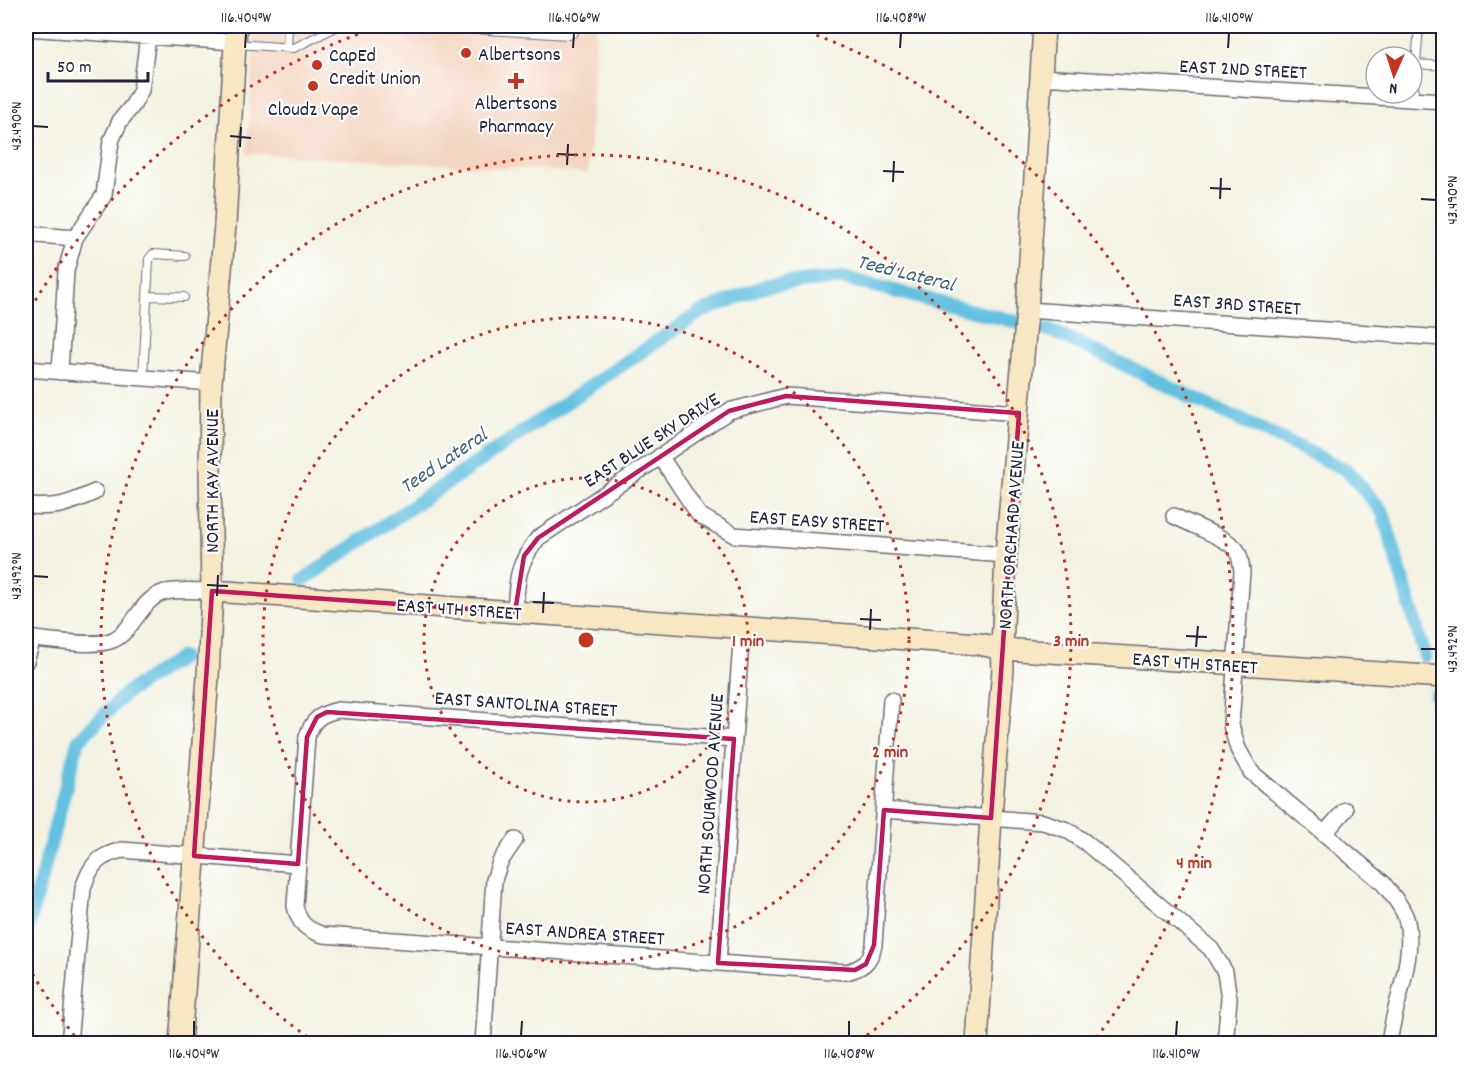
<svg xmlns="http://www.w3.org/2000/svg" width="1469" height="1069" viewBox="0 0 1469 1069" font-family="Dekko,sans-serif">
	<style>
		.built { fill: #f3d4bf }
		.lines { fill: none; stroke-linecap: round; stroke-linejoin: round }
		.canal { stroke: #62c0e0; stroke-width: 14 }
		.lane-casing { stroke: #6b6a75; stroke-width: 10 }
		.street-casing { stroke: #6b6a75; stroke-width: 18 }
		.secondary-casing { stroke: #6b6a75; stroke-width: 24 }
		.lane { stroke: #fff; stroke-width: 8 }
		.street { stroke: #fff; stroke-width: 15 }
		.secondary { stroke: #f7e8c3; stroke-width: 21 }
		.marked { fill: none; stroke: #c2185b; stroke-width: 4.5; stroke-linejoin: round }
		.ticks { fill: none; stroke: #22223b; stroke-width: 2 }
		.ring { fill: none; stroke: #c8321e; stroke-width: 3; stroke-dasharray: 3 6 }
		.poi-dot { fill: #c8321e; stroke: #fff; stroke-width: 2 }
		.labels { text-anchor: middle; stroke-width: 4.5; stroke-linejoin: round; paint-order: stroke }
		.poi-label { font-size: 20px; fill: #22223b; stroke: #fff; text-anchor: start }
		.street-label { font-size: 20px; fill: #22223b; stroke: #fff }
		.water-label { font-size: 21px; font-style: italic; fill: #3c617d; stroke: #fff }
		.centre { fill: #c8321e; stroke: #fff; stroke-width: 3 }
		.ring-label { font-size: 18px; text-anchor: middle; font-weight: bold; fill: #c8321e; stroke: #fff; stroke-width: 4.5; stroke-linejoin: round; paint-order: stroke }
		.neatline { fill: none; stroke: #22223b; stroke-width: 2 }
		.ticks-label { font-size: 15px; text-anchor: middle; fill: #22223b }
	</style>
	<rect width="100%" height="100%" fill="#fff"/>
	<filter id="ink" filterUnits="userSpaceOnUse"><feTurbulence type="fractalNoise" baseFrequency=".0167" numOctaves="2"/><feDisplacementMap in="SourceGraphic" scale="12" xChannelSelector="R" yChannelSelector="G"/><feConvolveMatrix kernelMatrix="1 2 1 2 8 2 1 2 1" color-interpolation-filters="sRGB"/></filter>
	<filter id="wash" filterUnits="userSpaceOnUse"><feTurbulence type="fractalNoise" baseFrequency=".008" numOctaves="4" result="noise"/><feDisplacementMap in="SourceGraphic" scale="24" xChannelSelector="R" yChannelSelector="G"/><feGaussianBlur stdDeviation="1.35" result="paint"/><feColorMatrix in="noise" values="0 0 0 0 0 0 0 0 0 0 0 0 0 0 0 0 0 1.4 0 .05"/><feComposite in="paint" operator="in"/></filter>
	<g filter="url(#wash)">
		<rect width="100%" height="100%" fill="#f3f1e0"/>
		<path class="built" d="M 254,26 L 597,26 L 588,173 L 247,153 Z"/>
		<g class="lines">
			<path class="canal" d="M 303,580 L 699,313 L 767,285 L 843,278 L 1052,331 L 1347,470 L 1383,513 L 1425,656
				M 1436,695 L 1444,719
				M 26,935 L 78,741 L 126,693 L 182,657"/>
		</g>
	</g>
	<g filter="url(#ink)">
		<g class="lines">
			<g class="lane-casing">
				<path id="lane" d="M 421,26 L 569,35 L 574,32 L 577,26
					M 1419,26 L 1416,64 L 1444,66
					M 237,44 L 294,48 L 338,26
					M 287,47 L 288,26
					M 1413,99 L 1416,64
					M 147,296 L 184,297
					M 143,378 L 149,259 L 153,254 L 185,256"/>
			</g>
			<g class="street-casing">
				<path id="street" d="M 26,28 L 235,42
					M 1040,77 L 1444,101
					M 26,234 L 75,238
					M 1027,310 L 1444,338
					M 26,369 L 211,383
					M 60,372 L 66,271 L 75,238 L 104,195 L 111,141 L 120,121 L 133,105 L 141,90 L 148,36
					M 660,456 L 699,515 L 734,535 L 1006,555
					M 26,506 C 58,508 66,505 95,492
					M 1174,516 C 1189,524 1223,536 1235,548 C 1240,554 1241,563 1242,571 L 1231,725 L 1238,749 L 1251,772 L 1383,883 C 1391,894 1402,905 1406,918 C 1417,956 1393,1005 1389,1044
					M 515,612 C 517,578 517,565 538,538 L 729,411 L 786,396 L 1019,413
					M 26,638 C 46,640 95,648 113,640 C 134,631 141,597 166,592 C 180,589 197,591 212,591
					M 26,661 L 33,639
					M 734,739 L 338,710 C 320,714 312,720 307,737 L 295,906 C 299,924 306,929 323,935 L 846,972 C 863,968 870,962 874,945 L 891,700
					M 884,810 L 1043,822 L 1067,830 L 1085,842 L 1211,949 L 1225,972 L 1229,999 L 1225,1044
					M 1324,834 L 1345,810
					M 718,963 L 742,628
					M 69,1044 L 83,888 C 91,864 98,856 122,850 L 298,864
					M 483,1044 L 494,880 L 500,862 L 515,840"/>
			</g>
			<g class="secondary-casing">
				<path id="secondary" d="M 212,591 L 980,644 L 1002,649 L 1444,677
					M 180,1044 L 208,677 L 212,591 L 210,473 L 211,383 L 225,225 L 236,26
					M 977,1044 L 992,802 L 1003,668 L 1002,649 L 1006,555 L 1027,310 L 1044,26"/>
			</g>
			<use href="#lane" class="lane"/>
			<use href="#street" class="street"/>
			<use href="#secondary" class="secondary"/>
		</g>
	</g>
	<path class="marked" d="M 786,396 L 1019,413 L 991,818 L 884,810 L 874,945 L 866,964 L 855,970 L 718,963 L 734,739 L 327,712 L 317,717 L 307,737 L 298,864 L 194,856 L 212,591 L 515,612 L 524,556 L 538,538 L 729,411 Z"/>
	<path class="ticks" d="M 245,48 L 246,33M 573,48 L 574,33M 900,48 L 901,33M 1228,48 L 1229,33M 33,126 L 48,127M 230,136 L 251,138M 240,147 L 241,127M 557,154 L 578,155M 567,165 L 568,144M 883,171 L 904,172M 893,182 L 894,161M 1210,188 L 1231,189M 1220,199 L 1221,178M 1421,199 L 1436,200M 33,576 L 48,577M 207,585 L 228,586M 217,596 L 218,575M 533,602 L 554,603M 543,613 L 544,592M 860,619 L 881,620M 870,630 L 871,609M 1186,636 L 1207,637M 1196,647 L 1198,626M 1421,649 L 1436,649M 194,1036 L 194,1021M 521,1036 L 522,1021M 849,1036 L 849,1021M 1176,1036 L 1177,1021"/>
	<g class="ring">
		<circle cx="586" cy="640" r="162"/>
		<circle cx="586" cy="640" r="323"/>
		<path d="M315 1042A485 485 0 1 1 857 1042"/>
		<path d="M80 1043A647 647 0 0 1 26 963M26 316A647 647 0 0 1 381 26M791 26A647 647 0 0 1 1092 1043"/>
	</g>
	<g class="poi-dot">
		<circle cx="466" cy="53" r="6"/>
		<circle cx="317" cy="65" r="6"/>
		<path d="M513 72h6v6h6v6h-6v6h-6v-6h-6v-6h6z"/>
		<circle cx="313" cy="86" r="6"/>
	</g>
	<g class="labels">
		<g class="poi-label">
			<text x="478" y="60">Albertsons</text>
			<text x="329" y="61">CapEd<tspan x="329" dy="23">Credit Union</tspan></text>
			<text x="516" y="109" text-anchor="middle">Albertsons<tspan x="516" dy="23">Pharmacy</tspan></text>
			<text x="313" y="115" text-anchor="middle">Cloudz Vape</text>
		</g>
		<g class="street-label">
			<text transform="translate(1243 68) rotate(3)" y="7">EAST 2ND STREET</text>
			<text transform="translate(1237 303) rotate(4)" y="7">EAST 3RD STREET</text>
			<text transform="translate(651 439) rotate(-33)" y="7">EAST BLUE SKY DRIVE</text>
			<text transform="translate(211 481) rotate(-90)" y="7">NORTH KAY AVENUE</text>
			<text transform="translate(817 520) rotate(4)" y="7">EAST EASY STREET</text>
			<text transform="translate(1010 535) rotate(-86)" y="7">NORTH ORCHARD AVENUE</text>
			<text transform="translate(459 608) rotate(4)" y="7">EAST 4TH STREET</text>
			<text transform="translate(1195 662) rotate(4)" y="7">EAST 4TH STREET</text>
			<text transform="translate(526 703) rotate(4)" y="7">EAST SANTOLINA STREET</text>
			<text transform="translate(709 794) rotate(-86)" y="7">NORTH SOURWOOD AVENUE</text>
			<text transform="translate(585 932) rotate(4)" y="7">EAST ANDREA STREET</text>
		</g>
		<g class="water-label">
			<text transform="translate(906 272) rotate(14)" y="7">Teed Lateral</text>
			<text transform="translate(443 460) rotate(-34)" y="7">Teed Lateral</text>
		</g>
	</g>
	<circle cx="586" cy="640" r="9" class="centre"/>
	<g class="ring-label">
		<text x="748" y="646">1 min</text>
		<text x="1071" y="646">3 min</text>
		<text x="890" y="757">2 min</text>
		<text x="1194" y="868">4 min</text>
	</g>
	<rect width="1469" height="1069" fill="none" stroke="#fff" stroke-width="66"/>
	<g transform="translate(1394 75) rotate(183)"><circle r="28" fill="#ffffff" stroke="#a7a7b1" stroke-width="1.5"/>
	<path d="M0-4.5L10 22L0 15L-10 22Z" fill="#c8321e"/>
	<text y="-9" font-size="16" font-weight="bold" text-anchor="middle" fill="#22223b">N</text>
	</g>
	<path d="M48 72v9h100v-9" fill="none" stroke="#22223b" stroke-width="3"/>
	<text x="57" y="72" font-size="18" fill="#22223b" stroke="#ffffff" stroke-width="4.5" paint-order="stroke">50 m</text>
	<rect x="33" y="33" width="1403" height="1003" class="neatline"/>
	<g class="ticks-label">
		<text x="246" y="22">116.404°W</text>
		<text x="574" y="22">116.406°W</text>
		<text x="901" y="22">116.408°W</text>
		<text x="1229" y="22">116.410°W</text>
		<text transform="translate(16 126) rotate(-90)" y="5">43.490°N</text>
		<text transform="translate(1452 200) rotate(-90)" y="5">43.490°N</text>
		<text transform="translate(16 576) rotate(-90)" y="5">43.492°N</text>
		<text transform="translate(1452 649) rotate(-90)" y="5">43.492°N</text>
		<text x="194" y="1058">116.404°W</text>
		<text x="521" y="1058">116.406°W</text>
		<text x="849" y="1058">116.408°W</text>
		<text x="1176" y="1058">116.410°W</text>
	</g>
</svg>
